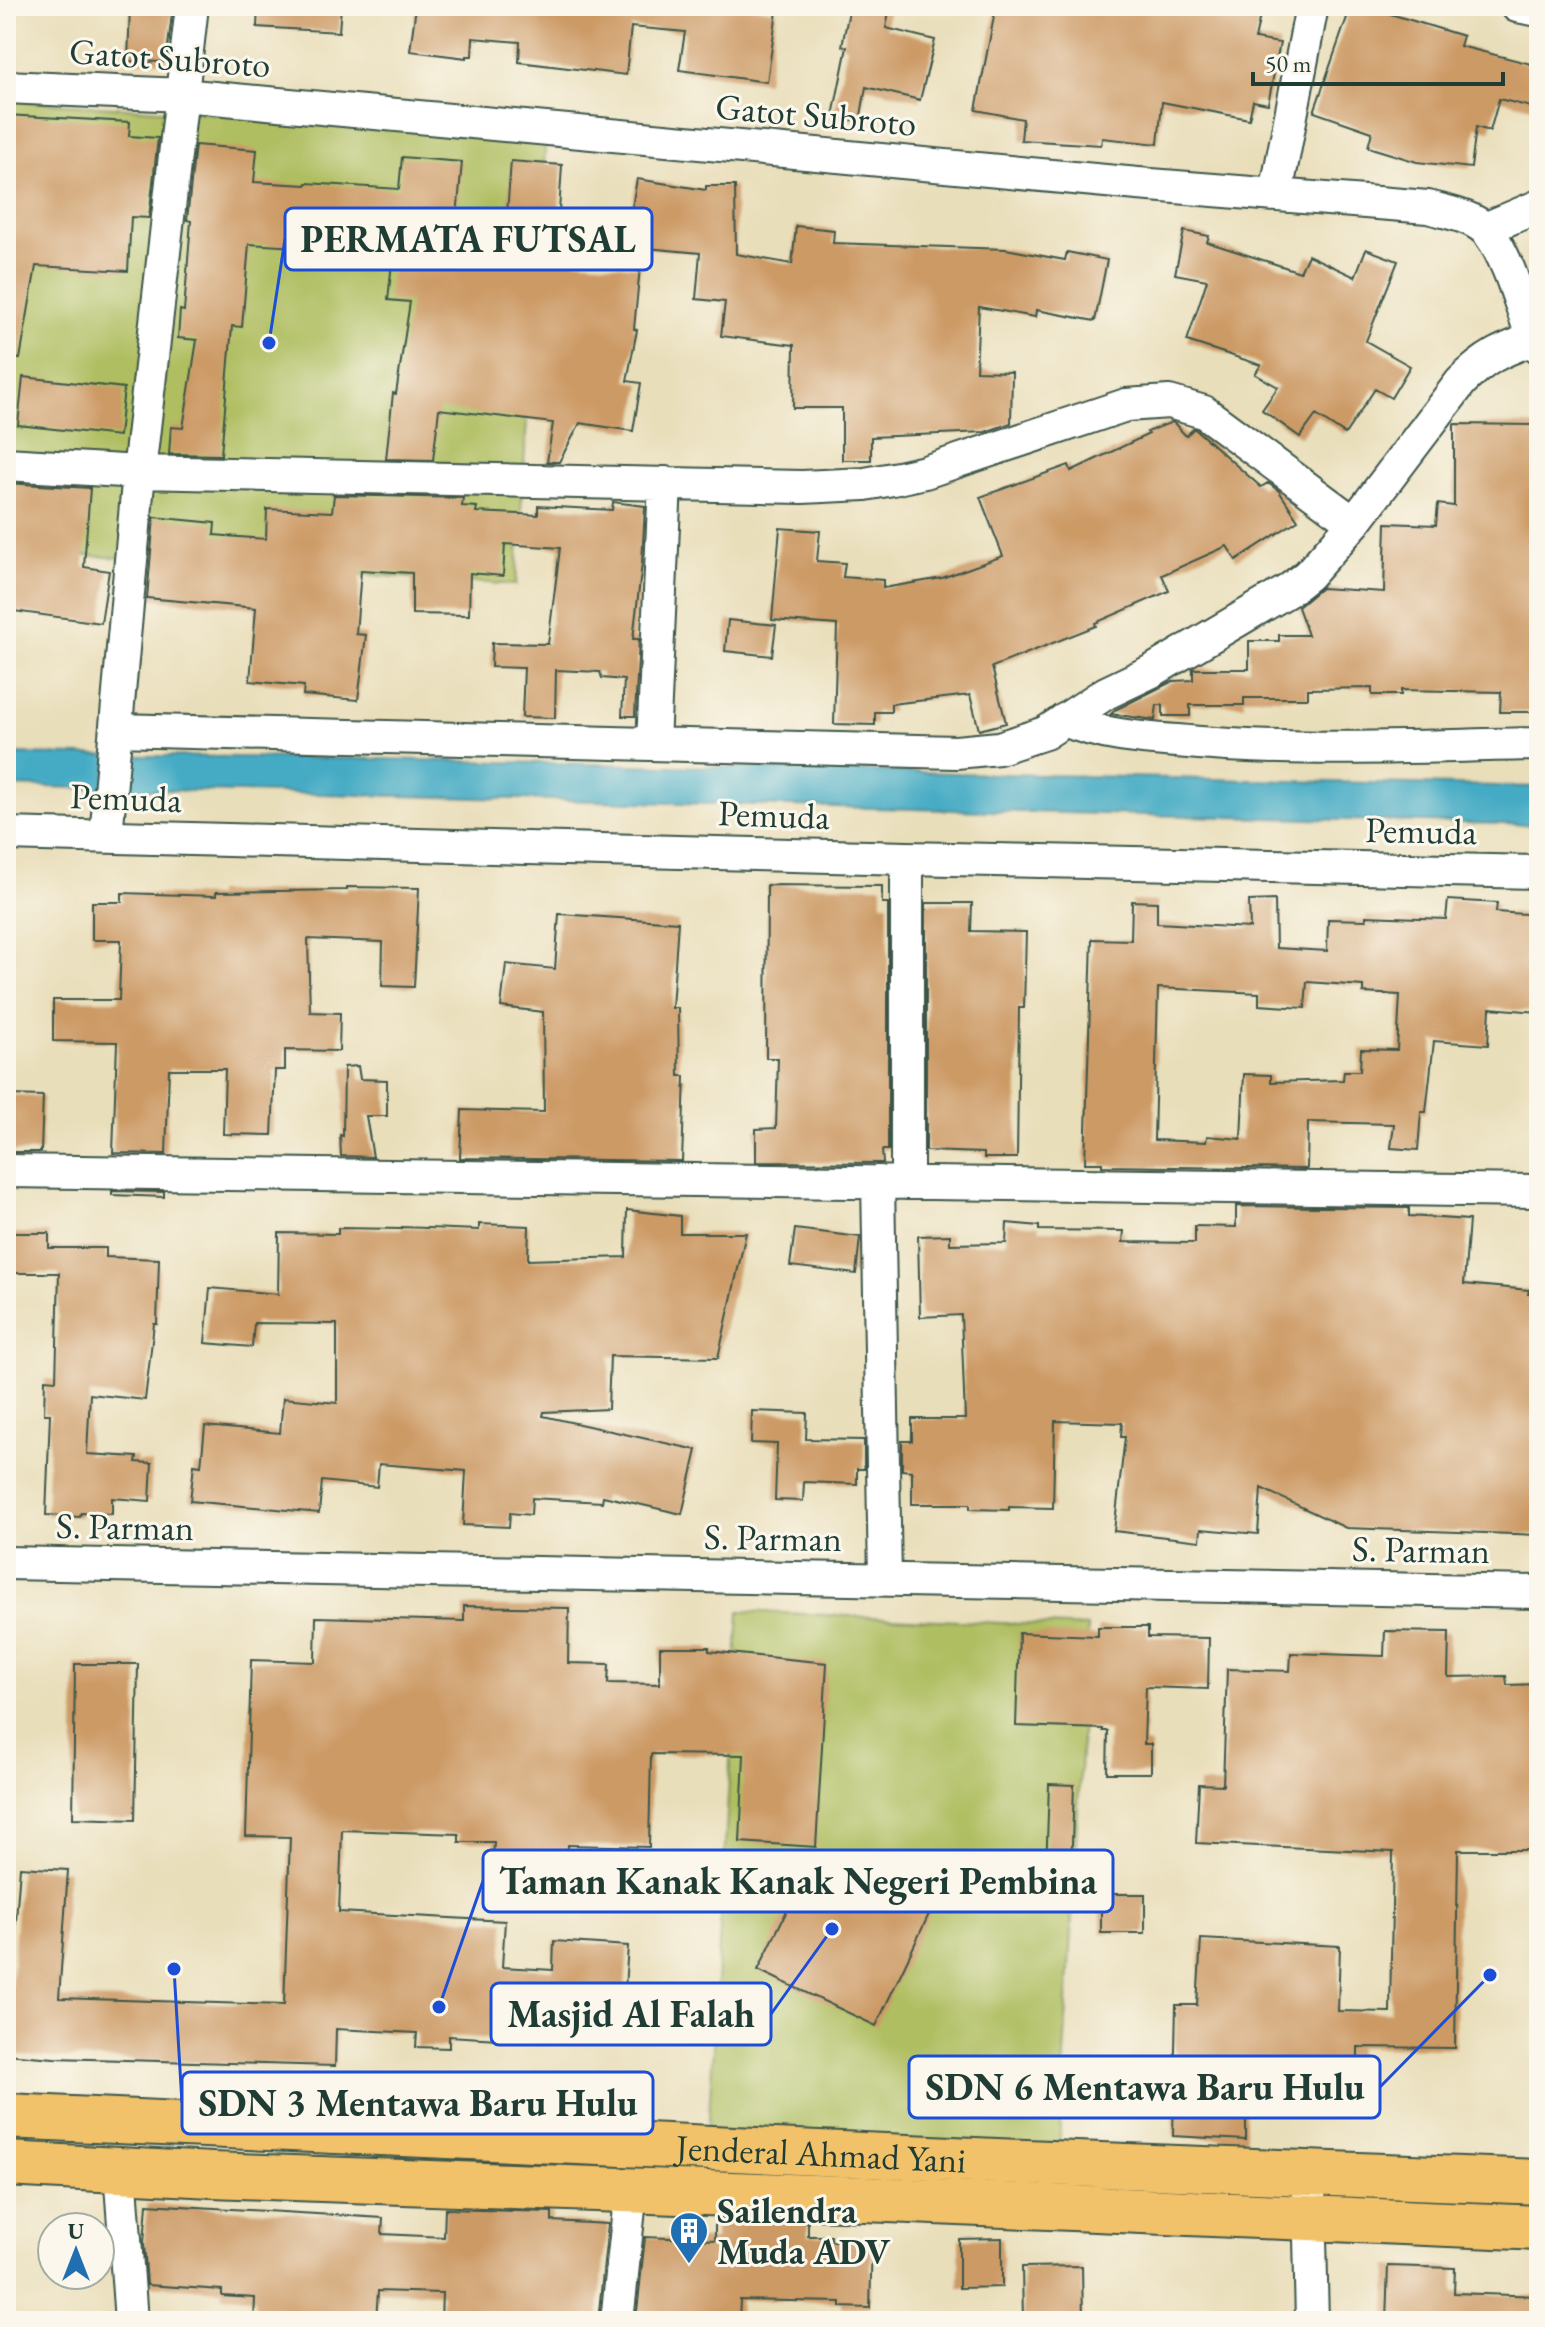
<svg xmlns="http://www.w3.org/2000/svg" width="1545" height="2327" viewBox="0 0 1545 2327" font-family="'EB Garamond',serif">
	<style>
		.green { fill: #afbe60; stroke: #677e4a; stroke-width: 2 }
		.water { fill: #44abc4; stroke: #32747c; stroke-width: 2 }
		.building { fill: #cc9a65; fill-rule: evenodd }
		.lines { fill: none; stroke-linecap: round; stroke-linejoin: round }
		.minor-casing { stroke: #3d5548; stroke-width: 36 }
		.highway-casing { stroke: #3d5548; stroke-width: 48 }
		.minor { stroke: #fff; stroke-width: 32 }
		.highway { stroke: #f2c26a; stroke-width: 44 }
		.labels { text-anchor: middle; stroke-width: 6; stroke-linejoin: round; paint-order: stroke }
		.street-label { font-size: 36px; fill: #1f3d34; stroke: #fbf7ec }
		.poi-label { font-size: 36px; font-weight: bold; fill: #1f3d34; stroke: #fbf7ec; text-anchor: start }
		.leader { fill: none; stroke: #1d4ed8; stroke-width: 3 }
		.callout-dot { fill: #1d4ed8; stroke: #fbf7ec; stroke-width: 3 }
		.callout { fill: #fbf7ec; stroke: #1d4ed8; stroke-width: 3 }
		.callout-label { font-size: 38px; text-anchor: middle; font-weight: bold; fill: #1f3d34 }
	</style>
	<rect width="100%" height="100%" fill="#fbf7ec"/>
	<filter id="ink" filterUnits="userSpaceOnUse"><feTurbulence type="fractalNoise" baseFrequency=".0125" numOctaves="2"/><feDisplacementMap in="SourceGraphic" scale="16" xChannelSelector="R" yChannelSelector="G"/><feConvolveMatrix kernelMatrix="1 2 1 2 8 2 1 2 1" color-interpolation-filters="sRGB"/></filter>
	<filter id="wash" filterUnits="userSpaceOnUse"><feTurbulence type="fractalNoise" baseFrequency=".006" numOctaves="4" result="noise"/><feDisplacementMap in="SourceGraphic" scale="32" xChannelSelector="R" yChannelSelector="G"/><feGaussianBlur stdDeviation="1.8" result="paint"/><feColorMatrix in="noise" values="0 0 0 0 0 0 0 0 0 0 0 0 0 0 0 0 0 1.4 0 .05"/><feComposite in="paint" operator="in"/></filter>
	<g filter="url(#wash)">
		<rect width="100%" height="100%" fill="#e9deba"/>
		<path class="green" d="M 6,100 L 546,135 L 516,585 L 6,550 Z
			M 739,1611 L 1088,1627 L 1059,2147 L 708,2132 Z"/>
		<path class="water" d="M 6,754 L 382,759 L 1539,787 L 1539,825 L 6,786 Z"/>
		<g id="blocks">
			<path class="building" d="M 130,6 L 173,6 L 166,62 L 128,61 Z
				M 258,6 L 341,6 L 339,32 L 257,27 Z
				M 416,6 L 745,6 L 777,11 L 767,82 L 679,70 L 685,32 L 631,27 L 626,75 L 519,62 L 520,42 L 473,38 L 472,56 L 467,56 L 467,58 L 410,51 Z
				M 850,6 L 890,6 L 886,28 L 935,40 L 920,100 L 866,87 L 860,121 L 833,116 L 847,47 L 842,46 Z
				M 996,6 L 1262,6 L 1255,39 L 1280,43 L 1268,104 L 1253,101 L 1249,119 L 1162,102 L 1158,144 L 1102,138 L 1101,145 L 1021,140 L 1023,119 L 976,110 Z
				M 1351,6 L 1386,6 L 1384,12 L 1463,36 L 1460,46 L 1539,66 L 1539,94 L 1535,108 L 1499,99 L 1490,131 L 1476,127 L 1471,168 L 1417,162 L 1368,147 L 1372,132 L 1314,112 Z
				M 6,115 L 130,122 L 129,136 L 158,138 L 149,218 L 131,217 L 128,271 L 36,266 L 20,359 L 6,358 Z
				M 195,145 L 257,150 L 254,182 L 306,185 L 307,183 L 399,189 L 402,157 L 462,162 L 454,248 L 504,253 L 511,161 L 562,165 L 556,259 L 640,267 L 634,329 L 637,330 L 627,381 L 641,383 L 633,431 L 580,423 L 559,462 L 547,462 L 553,423 L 439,409 L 433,460 L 386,459 L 393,393 L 396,394 L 410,302 L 388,300 L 393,253 L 249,244 L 242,327 L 232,326 L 221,455 L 169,454 L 171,427 L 183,428 L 197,340 L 178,338 L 180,310 L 184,311 L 191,221 L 187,220 Z
				M 637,179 L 706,190 L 706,186 L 735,186 L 736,254 L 792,264 L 796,226 L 834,230 L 833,243 L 1006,249 L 1065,260 L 1067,252 L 1107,260 L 1095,321 L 1036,310 L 1035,317 L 979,307 L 976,371 L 1012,372 L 1011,423 L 985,432 L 871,437 L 871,460 L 842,460 L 842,408 L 793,408 L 794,345 L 721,336 L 725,302 L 696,299 L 700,253 L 625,246 Z
				M 1184,231 L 1209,236 L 1207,242 L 1300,272 L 1308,255 L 1355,277 L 1366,249 L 1398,261 L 1366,341 L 1410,366 L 1391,398 L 1375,389 L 1345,434 L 1316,415 L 1300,437 L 1262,410 L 1278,387 L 1255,374 L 1261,365 L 1187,341 L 1207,280 L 1175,274 Z
				M 23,377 L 124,388 L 119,436 L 18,425 Z
				M 1172,422 L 1175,424 L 1186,436 L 1193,429 L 1195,429 L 1261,487 L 1268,483 L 1279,491 L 1298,520 L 1236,560 L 1227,546 L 1162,575 L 1169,591 L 1095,623 L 1096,626 L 992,667 L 1006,723 L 979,730 L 970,695 L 891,704 L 891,712 L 875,712 L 875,725 L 834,724 L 837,625 L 772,620 L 780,528 L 820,531 L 817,561 L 845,563 L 843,577 L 883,580 L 883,588 L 942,578 L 1003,556 L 980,497 L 1069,465 L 1071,471 L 1149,434 L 1147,432 Z
				M 1454,424 L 1539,425 L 1539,712 L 1500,712 L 1501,692 L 1401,690 L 1401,695 L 1372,695 L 1372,688 L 1308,689 L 1308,698 L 1244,698 L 1244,705 L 1190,705 L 1190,716 L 1163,716 L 1163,705 L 1157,705 L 1155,720 L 1111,714 L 1115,710 L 1173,681 L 1193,680 L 1193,669 L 1249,669 L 1249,641 L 1279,641 L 1279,635 L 1308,635 L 1298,607 L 1321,588 L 1384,592 L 1386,523 L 1436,525 L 1438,504 L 1454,506 Z
				M 6,483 L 90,488 L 84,567 L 109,571 L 101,623 L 6,610 Z
				M 334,495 L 463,498 L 462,506 L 477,507 L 476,512 L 538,515 L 538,506 L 612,510 L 613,502 L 645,506 L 642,563 L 633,639 L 639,639 L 635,716 L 622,716 L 624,680 L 602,678 L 600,672 L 556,670 L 555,718 L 522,717 L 524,668 L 491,667 L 492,643 L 548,644 L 560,548 L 505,544 L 503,576 L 470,573 L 469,615 L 412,614 L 412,573 L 361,570 L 356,634 L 366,635 L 358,700 L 303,695 L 304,686 L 250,681 L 256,608 L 147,598 L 154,517 L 215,523 L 214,535 L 266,539 L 267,509 L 332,512 Z
				M 728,620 L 776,625 L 772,656 L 725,651 Z
				M 767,885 L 882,886 L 882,903 L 888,903 L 888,1150 L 882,1150 L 883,1163 L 756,1162 L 756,1129 L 776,1128 L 778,1058 L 766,1058 Z
				M 347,887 L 419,888 L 414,987 L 382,986 L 383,942 L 308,939 L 310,1012 L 340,1013 L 339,1051 L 285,1050 L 285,1070 L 275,1070 L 272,1135 L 223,1134 L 225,1069 L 169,1069 L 166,1154 L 113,1153 L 117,1042 L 53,1041 L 53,1000 L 119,1000 L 121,940 L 92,940 L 92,902 L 122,902 L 122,893 L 216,896 L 216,892 L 347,890 Z
				M 1275,900 L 1276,948 L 1327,951 L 1328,919 L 1366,920 L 1366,916 L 1446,919 L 1448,900 L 1497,903 L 1496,912 L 1539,915 L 1539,1012 L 1490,1008 L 1488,1045 L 1434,1041 L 1426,1112 L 1421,1112 L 1418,1150 L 1391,1148 L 1394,1124 L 1308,1122 L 1307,1169 L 1102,1166 L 1102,1163 L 1085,1163 L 1092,939 L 1131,940 L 1132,901 L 1157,902 L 1157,923 L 1250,928 L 1249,901 ZM 1307,982 L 1363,986 L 1363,993 L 1400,995 L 1397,1050 L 1361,1049 L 1360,1071 L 1344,1071 L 1343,1080 L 1271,1082 L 1271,1075 L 1244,1074 L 1241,1139 L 1207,1136 L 1206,1142 L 1154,1140 L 1158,988 L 1259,993 L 1259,1005 L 1305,1008 Z
				M 926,903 L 972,903 L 971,931 L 1026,932 L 1024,1008 L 1019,1008 L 1017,1158 L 984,1158 L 984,1153 L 926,1151 Z
				M 559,914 L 678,922 L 672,1008 L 678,1008 L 679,1076 L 685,1076 L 682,1161 L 460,1158 L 462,1110 L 544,1112 L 543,1012 L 501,1007 L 506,964 L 555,969 Z
				M 358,1066 L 360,1079 L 387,1080 L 387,1116 L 366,1116 L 373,1157 L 341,1156 L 340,1135 L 343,1136 L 344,1067 Z
				M 8,1095 L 43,1096 L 41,1152 L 7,1152 Z
				M 112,1191 L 164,1192 L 164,1197 L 112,1195 Z
				M 1236,1206 L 1409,1208 L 1409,1216 L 1469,1220 L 1464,1284 L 1529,1290 L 1528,1294 L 1539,1294 L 1539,1535 L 1346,1528 L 1261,1488 L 1258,1534 L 1201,1529 L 1200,1541 L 1114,1531 L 1125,1437 L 1121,1437 L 1122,1423 L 1055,1421 L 1053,1508 L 1009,1507 L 1009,1510 L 970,1509 L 970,1504 L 912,1504 L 912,1471 L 902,1470 L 902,1441 L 912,1441 L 912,1419 L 965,1419 L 961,1315 L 920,1317 L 918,1236 L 950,1235 L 950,1244 L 1006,1243 L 1007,1223 L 1039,1226 L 1039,1230 L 1124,1231 L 1123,1242 L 1195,1243 L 1195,1226 L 1236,1227 Z
				M 627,1210 L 680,1216 L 680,1233 L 746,1233 L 718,1358 L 610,1356 L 608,1409 L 544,1412 L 543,1416 L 697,1450 L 682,1514 L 603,1496 L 602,1502 L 532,1498 L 531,1515 L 510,1513 L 509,1527 L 463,1525 L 466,1471 L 379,1464 L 377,1487 L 322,1481 L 319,1513 L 190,1501 L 194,1465 L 201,1466 L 205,1426 L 280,1433 L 283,1398 L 337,1403 L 337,1324 L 254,1323 L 252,1347 L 205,1343 L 210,1288 L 278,1294 L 279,1233 L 338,1234 L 338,1228 L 402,1229 L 402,1227 L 479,1230 L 479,1224 L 529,1226 L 528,1260 L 626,1257 Z
				M 795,1229 L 860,1237 L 856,1274 L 790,1266 Z
				M 9,1233 L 49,1233 L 49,1248 L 106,1248 L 106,1257 L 159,1259 L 157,1324 L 154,1324 L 145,1400 L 90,1394 L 87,1454 L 137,1457 L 136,1462 L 152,1463 L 150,1501 L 112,1498 L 112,1514 L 81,1513 L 80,1517 L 46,1515 L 50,1414 L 44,1414 L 45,1379 L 56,1380 L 59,1273 L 9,1273 Z
				M 752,1411 L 807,1413 L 806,1439 L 864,1440 L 864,1469 L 857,1469 L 857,1484 L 804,1482 L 803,1501 L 775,1500 L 777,1444 L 751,1443 Z
				M 464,1606 L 569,1608 L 568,1663 L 609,1664 L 608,1683 L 660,1684 L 660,1647 L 709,1647 L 709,1651 L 827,1663 L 816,1847 L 740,1842 L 744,1755 L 651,1754 L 649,1847 L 568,1845 L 565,1900 L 491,1897 L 494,1842 L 459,1842 L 459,1834 L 342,1830 L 339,1912 L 505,1921 L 502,1967 L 553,1970 L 554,1941 L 628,1946 L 623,2015 L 548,2010 L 546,2042 L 449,2036 L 449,2048 L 416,2047 L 417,2033 L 336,2029 L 335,2066 L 54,2058 L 6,2054 L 20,1867 L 68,1870 L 59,1998 L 284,2005 L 290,1837 L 246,1836 L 251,1660 L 315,1662 L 316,1617 L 464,1621 Z
				M 1098,1627 L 1148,1627 L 1148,1637 L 1209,1638 L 1208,1689 L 1146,1687 L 1144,1744 L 1151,1744 L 1151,1773 L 1107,1773 L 1108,1731 L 1103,1731 L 1103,1729 L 1016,1726 L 1019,1633 L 1098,1636 Z
				M 1385,1631 L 1449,1632 L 1448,1677 L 1506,1676 L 1507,1685 L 1539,1684 L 1539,1850 L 1458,1850 L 1455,2048 L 1358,2047 L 1358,2066 L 1337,2065 L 1337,2093 L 1301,2093 L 1300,2113 L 1246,2112 L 1246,2140 L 1173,2136 L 1176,2005 L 1197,2005 L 1201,1939 L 1340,1946 L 1338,2011 L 1390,2012 L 1393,1852 L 1196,1843 L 1199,1784 L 1223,1785 L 1227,1669 L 1290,1671 L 1291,1653 L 1384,1656 Z
				M 75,1664 L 138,1664 L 135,1820 L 73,1818 Z
				M 1049,1784 L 1074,1785 L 1070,1901 L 1045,1900 Z
				M 813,1857 L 930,1912 L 876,2026 L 758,1970 Z
				M 1101,1894 L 1145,1894 L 1145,1933 L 1101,1933 Z
				M 147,2204 L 383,2218 L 382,2234 L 444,2237 L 445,2209 L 552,2212 L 552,2221 L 608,2224 L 598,2321 L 441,2321 L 442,2293 L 378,2291 L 376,2321 L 254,2321 L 255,2298 L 222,2296 L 222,2290 L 147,2285 L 144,2243 Z
				M 715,2218 L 808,2222 L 808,2236 L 831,2236 L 831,2241 L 872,2242 L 870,2308 L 841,2307 L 841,2302 L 740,2300 L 739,2321 L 636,2321 L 645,2237 L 715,2240 Z
				M 1002,2238 L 1002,2287 L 959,2288 L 959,2239 Z
				M 1082,2266 L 1083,2321 L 1023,2321 L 1022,2267 Z
				M 1388,2266 L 1455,2268 L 1454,2293 L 1539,2296 L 1539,2321 L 1386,2321 Z"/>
		</g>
	</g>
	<g filter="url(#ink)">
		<use href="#blocks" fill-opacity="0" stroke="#3d5548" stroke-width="2"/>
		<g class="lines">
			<g class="minor-casing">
				<path id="minor" d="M 1517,6 L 1539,10
					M 6,87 L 182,95 L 1138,184 L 1428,207 C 1446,212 1472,216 1486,230 C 1507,252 1522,309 1533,339 L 1539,347
					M 1276,194 L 1312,6
					M 1485,229 L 1539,206
					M 6,464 L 139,472 L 802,487 L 865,484 L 898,478 L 925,472 L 1126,405 L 1169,402 L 1204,412 L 1354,523
					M 1064,720 C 1101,735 1138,738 1177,741 C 1297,753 1419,746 1539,744
					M 117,730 L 956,752 L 999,748 L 1045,733 L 1106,693 L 1152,671 L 1289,590 L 1308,575 L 1354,523 L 1461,382 C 1486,357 1500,351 1533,339
					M 653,744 L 665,483
					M 6,834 L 907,858 L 1539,872
					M 106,836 L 139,472 L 192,6
					M 907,858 L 907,1183
					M 6,1171 L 1539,1191
					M 878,1182 L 885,1579
					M 6,1563 L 1539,1592
					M 120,2170 L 131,2321
					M 1309,2196 L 1312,2321
					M 617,2321 L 631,2190"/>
			</g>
			<g class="highway-casing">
				<g id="highway">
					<path id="s1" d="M 6,2116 L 997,2161 L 1539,2182"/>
					<path d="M 6,2164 L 212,2175 L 841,2198 L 1539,2228"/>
				</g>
			</g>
			<use href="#minor" class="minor"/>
			<use href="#highway" class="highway"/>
		</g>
	</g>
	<defs>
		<g id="building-pin" transform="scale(2)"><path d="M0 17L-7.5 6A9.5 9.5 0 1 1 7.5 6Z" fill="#1f6fb2" stroke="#fbf7ec"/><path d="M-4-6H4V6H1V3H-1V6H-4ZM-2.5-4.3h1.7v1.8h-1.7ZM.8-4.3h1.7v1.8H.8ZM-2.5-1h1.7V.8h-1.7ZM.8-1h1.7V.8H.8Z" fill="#fff"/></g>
	</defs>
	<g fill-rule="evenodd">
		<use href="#building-pin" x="689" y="2231"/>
	</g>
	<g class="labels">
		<g class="street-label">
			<text transform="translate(170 57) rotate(4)" y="13">Gatot Subroto</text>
			<text transform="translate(816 114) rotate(5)" y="13">Gatot Subroto</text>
			<text transform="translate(126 797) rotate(2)" y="13">Pemuda</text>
			<text transform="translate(774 814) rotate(2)" y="13">Pemuda</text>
			<text transform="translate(1421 830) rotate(1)" y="13">Pemuda</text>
			<text transform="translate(125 1526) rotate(1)" y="13">S. Parman</text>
			<text transform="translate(773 1537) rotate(1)" y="13">S. Parman</text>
			<text transform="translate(1421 1549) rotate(1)" y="13">S. Parman</text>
			<text dy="13" stroke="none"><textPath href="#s1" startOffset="816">Jenderal Ahmad Yani</textPath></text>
		</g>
		<g class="poi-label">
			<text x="717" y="2223">Sailendra<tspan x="717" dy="41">Muda ADV</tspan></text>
		</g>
	</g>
	<path class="leader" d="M269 343L285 239M439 2007L483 1881M832 1929L771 2014M1490 1975L1380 2087M174 1969L182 2103"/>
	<g class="callout-dot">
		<circle cx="269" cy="343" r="8"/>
		<circle cx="439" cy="2007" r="8"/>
		<circle cx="832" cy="1929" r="8"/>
		<circle cx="1490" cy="1975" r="8"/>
		<circle cx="174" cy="1969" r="8"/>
	</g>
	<g class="callout">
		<rect x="285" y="208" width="367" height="62" rx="8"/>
		<rect x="483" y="1850" width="630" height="62" rx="8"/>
		<rect x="491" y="1983" width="280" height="62" rx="8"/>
		<rect x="909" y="2056" width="471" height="62" rx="8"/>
		<rect x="182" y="2072" width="471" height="62" rx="8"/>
	</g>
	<g class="callout-label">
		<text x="468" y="252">PERMATA FUTSAL</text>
		<text x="798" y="1894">Taman Kanak Kanak Negeri Pembina</text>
		<text x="631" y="2027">Masjid Al Falah</text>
		<text x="1145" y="2100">SDN 6 Mentawa Baru Hulu</text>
		<text x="418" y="2116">SDN 3 Mentawa Baru Hulu</text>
	</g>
	<rect width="1545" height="2327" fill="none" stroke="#fbf7ec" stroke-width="32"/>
	<g transform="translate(76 2251)"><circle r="38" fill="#fbf7ec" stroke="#a3ada2" stroke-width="2"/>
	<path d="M0-6L14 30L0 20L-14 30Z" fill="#1f6fb2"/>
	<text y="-12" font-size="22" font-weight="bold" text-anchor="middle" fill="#1f3d34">U</text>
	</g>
	<path d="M1253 72v12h250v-12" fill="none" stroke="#1f3d34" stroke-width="4"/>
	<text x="1265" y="72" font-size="24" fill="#1f3d34" stroke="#fbf7ec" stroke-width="6" paint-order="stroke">50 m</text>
</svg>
